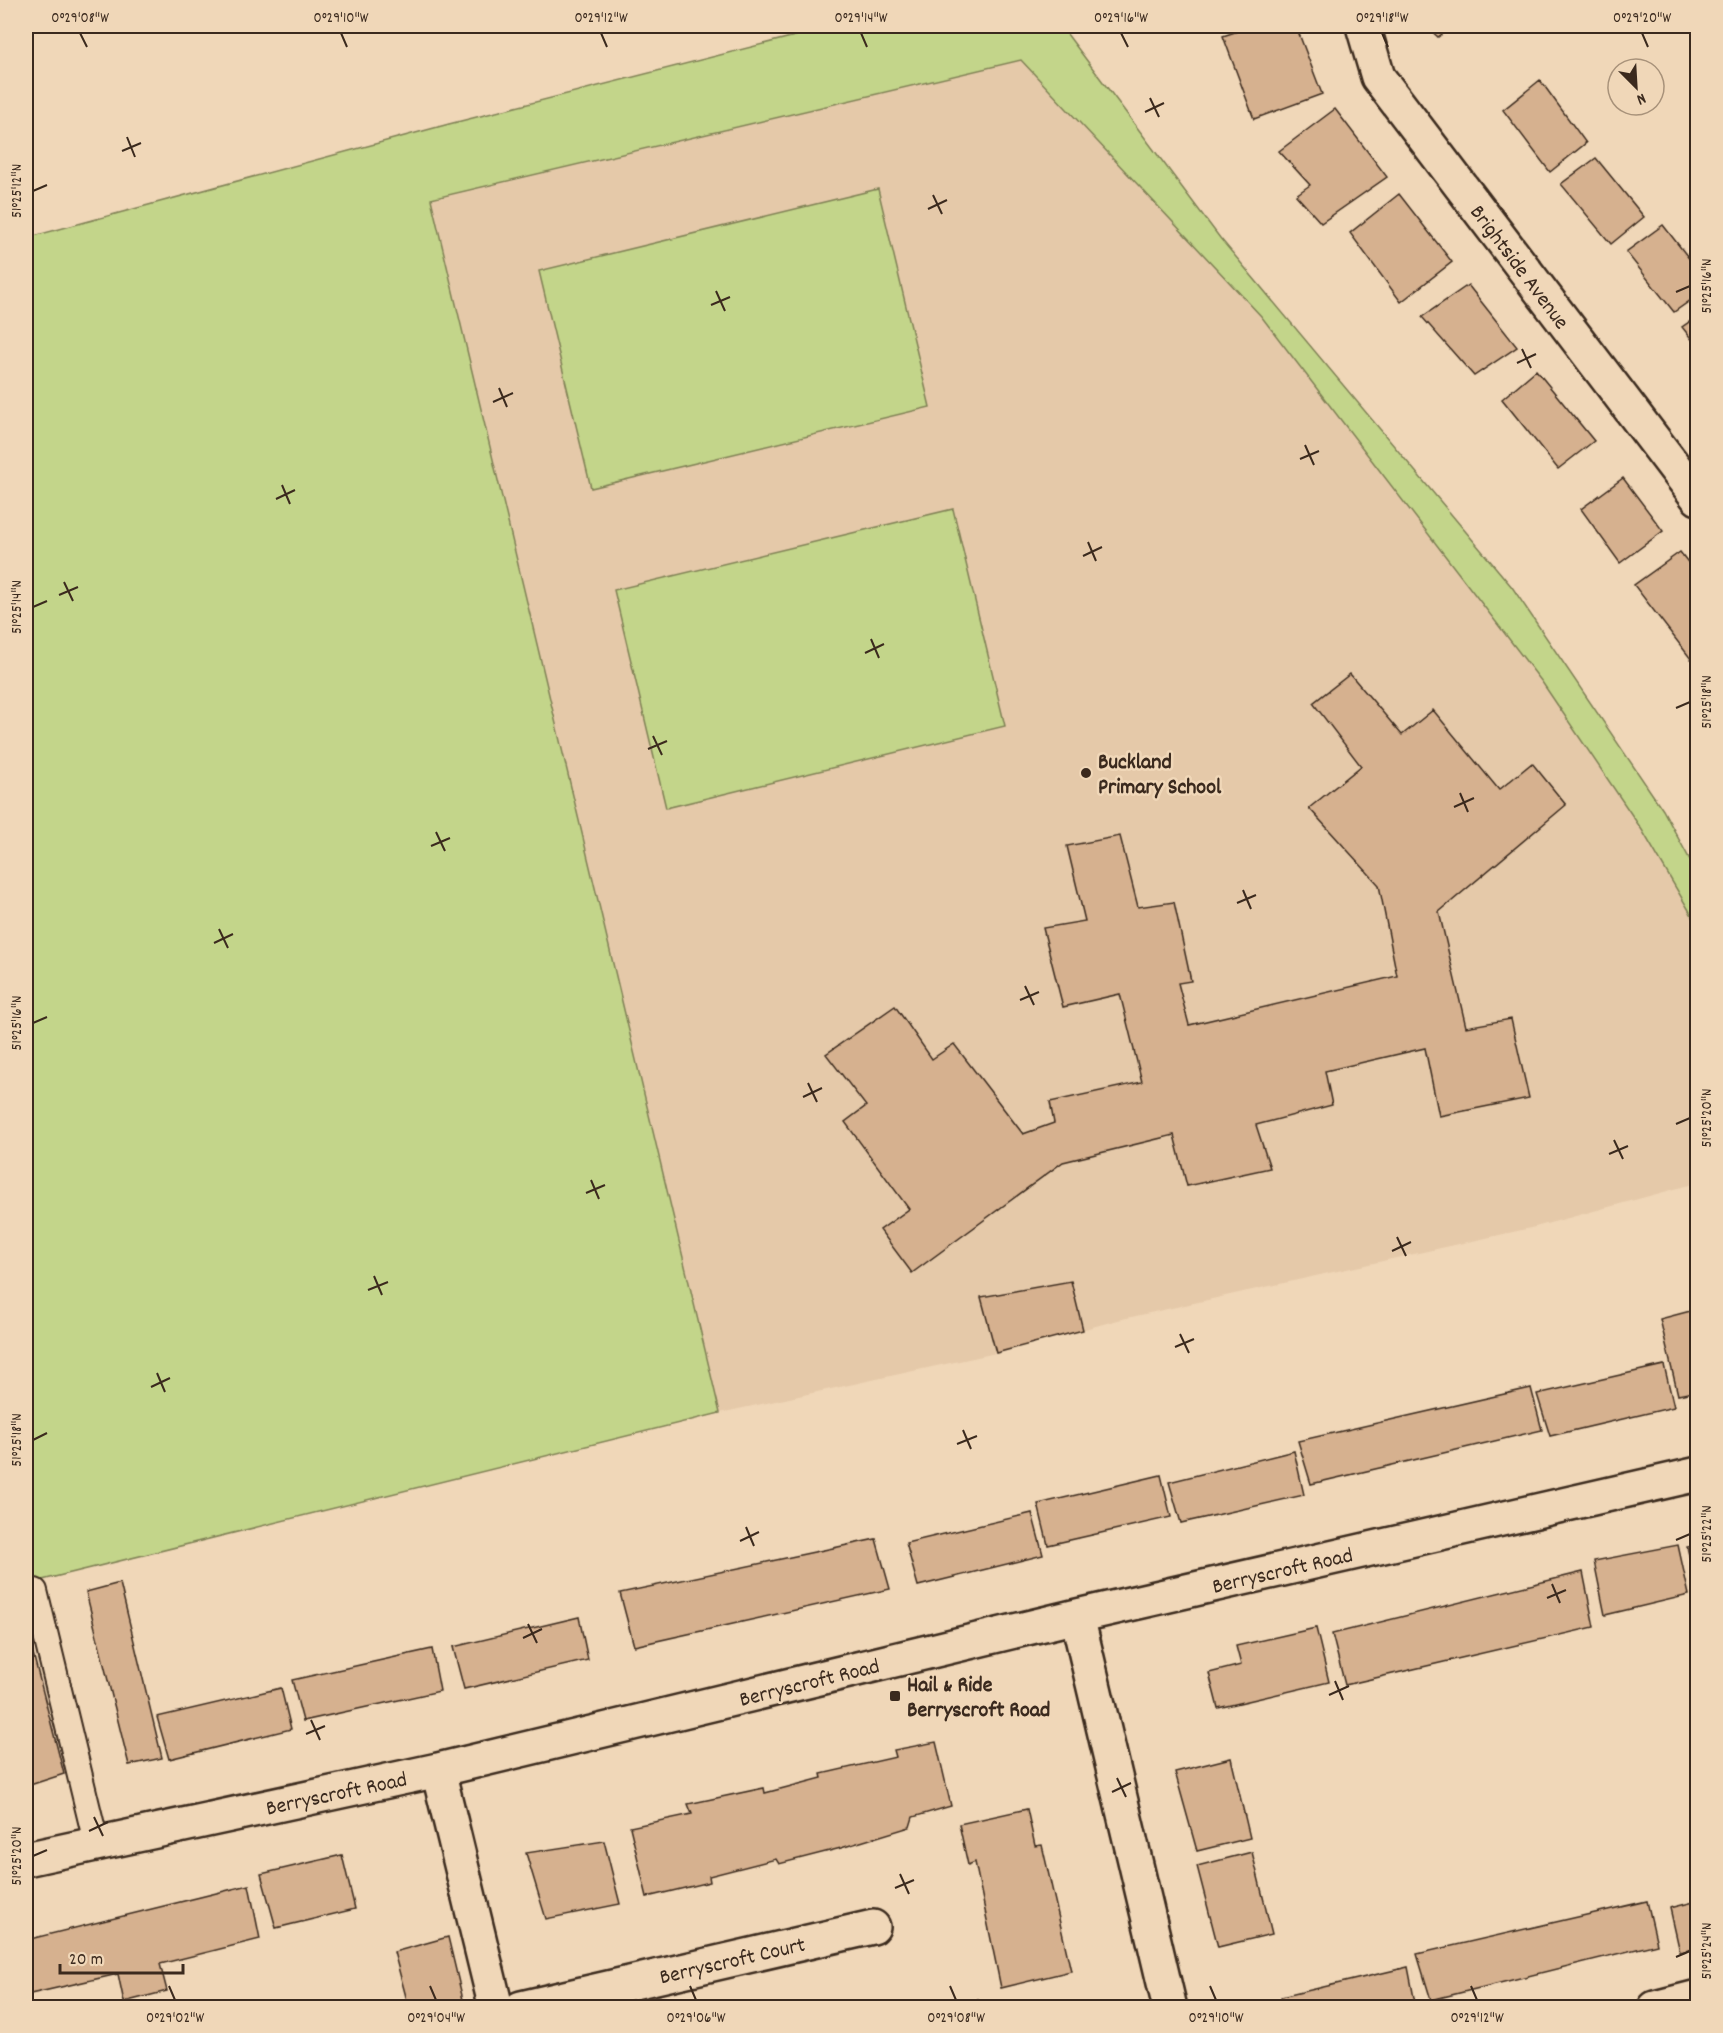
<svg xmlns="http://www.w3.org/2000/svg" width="1723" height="2033" viewBox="0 0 1723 2033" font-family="Dekko,sans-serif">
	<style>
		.built { fill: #e5c9a9 }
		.green { fill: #c3d58a; stroke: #7f8054; stroke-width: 1.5 }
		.building { fill: #d6b18f; stroke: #3b2a1e; stroke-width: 1.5 }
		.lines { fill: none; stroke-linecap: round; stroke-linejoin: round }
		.service-casing { stroke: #3b2a1e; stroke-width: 28 }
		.minor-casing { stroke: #3b2a1e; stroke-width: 38 }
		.service { stroke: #f0d7b8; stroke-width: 24 }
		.minor { stroke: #f0d7b8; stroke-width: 33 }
		.ticks { fill: none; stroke: #3b2a1e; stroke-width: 2 }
		.poi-dot { fill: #3b2a1e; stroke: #f0d7b8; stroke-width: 2 }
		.labels { text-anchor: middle; stroke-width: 5; stroke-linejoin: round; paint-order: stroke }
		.street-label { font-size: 22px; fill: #3b2a1e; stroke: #f0d7b8 }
		.poi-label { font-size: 22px; font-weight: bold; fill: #3b2a1e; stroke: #f0d7b8; text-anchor: start }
		.neatline { fill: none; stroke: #3b2a1e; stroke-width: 2 }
		.ticks-label { font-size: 15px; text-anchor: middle; fill: #3b2a1e }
	</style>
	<rect width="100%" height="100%" fill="#f0d7b8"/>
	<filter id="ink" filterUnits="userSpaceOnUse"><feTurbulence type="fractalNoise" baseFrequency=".0167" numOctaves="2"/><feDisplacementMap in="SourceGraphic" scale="12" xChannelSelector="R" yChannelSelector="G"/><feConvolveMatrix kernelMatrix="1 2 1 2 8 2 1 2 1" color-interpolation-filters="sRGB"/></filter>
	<g filter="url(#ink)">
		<path class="built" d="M 1021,60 L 1261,316 L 1542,682 L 1642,830 L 1697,924 L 1697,1183 L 1535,1227 L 1118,1320 L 996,1353 L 720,1413 L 431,200 Z"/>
		<path class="green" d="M 834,26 L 1061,26 L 1220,238 L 1512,587 L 1663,810 L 1697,873 L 1697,924 L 1642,830 L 1542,682 L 1261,316 L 1021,60 L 431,199 L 720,1413 L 26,1584 L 26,238 L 449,124 Z
			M 878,189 L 930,407 L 591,488 L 539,271 Z
			M 953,509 L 1005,726 L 666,808 L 614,590 Z"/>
		<path class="building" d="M 1253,26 L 1296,26 L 1322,94 L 1254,119 L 1223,36 Z
			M 1426,26 L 1453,26 L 1438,37 Z
			M 1540,80 L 1586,143 L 1550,172 L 1503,110 Z
			M 1335,109 L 1387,177 L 1321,223 L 1296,195 L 1310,185 L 1279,151 Z
			M 1596,158 L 1644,217 L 1611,244 L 1561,184 Z
			M 1399,194 L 1452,262 L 1401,302 L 1350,233 Z
			M 1663,225 L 1698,270 L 1698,295 L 1674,312 L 1626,252 Z
			M 1468,285 L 1517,347 L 1474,376 L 1422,317 Z
			M 1698,316 L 1698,347 L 1682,327 Z
			M 1536,370 L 1594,441 L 1558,469 L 1502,399 Z
			M 1623,478 L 1663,531 L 1620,563 L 1581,509 Z
			M 1680,552 L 1698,575 L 1698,654 L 1691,659 L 1634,585 Z
			M 1350,674 L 1402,735 L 1433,710 L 1499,790 L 1532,763 L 1566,805 L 1439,912 L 1466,1027 L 1511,1019 L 1529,1098 L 1439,1116 L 1425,1048 L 1325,1071 L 1332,1105 L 1256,1125 L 1270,1168 L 1187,1186 L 1174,1135 L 1063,1162 L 912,1273 L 880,1230 L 909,1209 L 845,1122 L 866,1106 L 826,1054 L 895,1006 L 932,1059 L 954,1044 L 1023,1134 L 1054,1123 L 1050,1102 L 1142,1082 L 1120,994 L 1063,1007 L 1043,928 L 1085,921 L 1067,846 L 1120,836 L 1138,907 L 1174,902 L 1191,981 L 1178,983 L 1189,1025 L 1397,976 L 1379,885 L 1309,808 L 1361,766 L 1313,703 Z
			M 1071,1281 L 1083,1330 L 996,1353 L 981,1297 Z
			M 1698,1309 L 1698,1391 L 1678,1395 L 1660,1319 Z
			M 1664,1365 L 1674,1407 L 1550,1436 L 1537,1394 Z
			M 1531,1388 L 1542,1430 L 1311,1484 L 1298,1441 Z
			M 1294,1451 L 1304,1495 L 1181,1523 L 1169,1482 Z
			M 1161,1475 L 1171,1517 L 1048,1545 L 1038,1504 Z
			M 1032,1513 L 1043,1555 L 918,1586 L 906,1543 Z
			M 876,1539 L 890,1589 L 634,1646 L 620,1593 Z
			M 1678,1545 L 1689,1595 L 1605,1615 L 1594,1561 Z
			M 1698,1545 L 1698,1591 L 1687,1547 Z
			M 1583,1572 L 1594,1627 L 1345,1685 L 1332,1634 Z
			M 120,1583 L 162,1758 L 129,1765 L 86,1592 Z
			M 579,1617 L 588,1660 L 464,1689 L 453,1647 Z
			M 26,1626 L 64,1774 L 30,1785 L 26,1766 Z
			M 1316,1628 L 1329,1682 L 1218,1708 L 1209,1673 L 1241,1665 L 1236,1646 Z
			M 432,1649 L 440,1691 L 303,1721 L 292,1680 Z
			M 281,1688 L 291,1729 L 169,1759 L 157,1717 Z
			M 936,1742 L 951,1806 L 913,1817 L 910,1827 L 841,1848 L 779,1864 L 776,1859 L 709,1876 L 710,1882 L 647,1897 L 630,1827 L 692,1814 L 688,1804 L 764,1788 L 765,1793 L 822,1778 L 821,1774 L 896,1757 L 894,1750 Z
			M 1231,1758 L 1250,1838 L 1197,1851 L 1175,1772 Z
			M 1027,1809 L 1035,1846 L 1042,1845 L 1071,1971 L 1001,1988 L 975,1862 L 968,1865 L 959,1824 Z
			M 604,1841 L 620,1904 L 546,1919 L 526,1853 Z
			M 1252,1852 L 1272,1934 L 1218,1947 L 1197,1866 Z
			M 342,1855 L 355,1909 L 276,1928 L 261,1874 Z
			M 249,1885 L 260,1939 L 160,1964 L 167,1991 L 124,2002 L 118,1974 L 26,1995 L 26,1940 Z
			M 1647,1901 L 1657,1944 L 1431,2000 L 1417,1954 Z
			M 1698,1901 L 1698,1948 L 1680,1952 L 1670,1908 Z
			M 448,1937 L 465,2008 L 409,2008 L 394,1952 Z
			M 1408,1967 L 1416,2008 L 1284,2008 L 1281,1997 Z
			M 978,2000 L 980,2008 L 945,2008 Z"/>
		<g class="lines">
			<g class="service-casing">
				<path id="service" d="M 35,1591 L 96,1842"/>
			</g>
			<g class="minor-casing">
				<path id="minor" d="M 1363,26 L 1378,77 L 1698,498
					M 1077,1616 L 1170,2008
					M 438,1770 L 496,2008
					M 26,1859 L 438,1770 L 1077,1616 L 1698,1474
					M 521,2008 L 873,1927
					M 1655,2008 L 1698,1997"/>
			</g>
			<use href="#service" class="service"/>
			<use href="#minor" class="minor"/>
		</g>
	</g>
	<path class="ticks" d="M 80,33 L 87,47M 341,33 L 347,47M 601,33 L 607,47M 861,33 L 867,47M 1121,33 L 1128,47M 1382,33 L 1388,47M 1642,33 L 1648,47M 1150,98 L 1159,117M 1145,112 L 1164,103M 127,137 L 135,157M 122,151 L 141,143M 33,191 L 47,185M 933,195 L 942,214M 928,209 L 947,200M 716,291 L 725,311M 1676,292 L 1690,286M 711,305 L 730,297M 1522,349 L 1531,368M 1517,363 L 1536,354M 499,388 L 507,407M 493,402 L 513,393M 1305,445 L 1314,465M 1300,459 L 1319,451M 282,485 L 290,504M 276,499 L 295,490M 1088,542 L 1096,561M 1083,556 L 1102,547M 64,582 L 73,601M 59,595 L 78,587M 33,607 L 47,601M 871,639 L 879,658M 865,653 L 884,644M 1676,708 L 1690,702M 653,736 L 662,755M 648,749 L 667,741M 1460,793 L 1468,812M 1454,807 L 1474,798M 436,832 L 445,851M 431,846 L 450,838M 1243,890 L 1251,909M 1237,903 L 1256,895M 219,929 L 228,948M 214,943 L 233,934M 1025,986 L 1034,1005M 1020,1000 L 1039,992M 33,1023 L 47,1017M 808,1083 L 817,1102M 803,1097 L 822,1088M 1676,1124 L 1690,1118M 1614,1140 L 1623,1159M 1609,1154 L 1628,1146M 591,1180 L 599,1199M 586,1193 L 605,1185M 1397,1237 L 1406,1256M 1392,1251 L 1411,1242M 374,1276 L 382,1295M 368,1290 L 388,1282M 1180,1334 L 1189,1353M 1175,1347 L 1194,1339M 157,1373 L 165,1392M 151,1387 L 170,1378M 963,1430 L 971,1449M 33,1440 L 47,1433M 957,1444 L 977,1436M 746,1527 L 754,1546M 1676,1540 L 1690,1534M 740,1541 L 759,1532M 1552,1584 L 1560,1603M 1547,1598 L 1566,1590M 528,1624 L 537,1643M 523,1638 L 542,1629M 1335,1681 L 1343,1700M 1329,1695 L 1349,1686M 311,1720 L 320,1740M 306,1734 L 325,1726M 1117,1778 L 1126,1797M 1112,1792 L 1131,1783M 94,1817 L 103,1836M 89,1831 L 108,1822M 33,1856 L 47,1850M 900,1874 L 909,1894M 895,1888 L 914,1880M 1676,1957 L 1690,1951M 169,1986 L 175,2000M 430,1986 L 436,2000M 690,1986 L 696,2000M 950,1986 L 956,2000M 1210,1986 L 1216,2000M 1471,1986 L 1477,2000"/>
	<g class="poi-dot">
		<circle cx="1086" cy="773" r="6"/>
		<rect x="889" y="1690" width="12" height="12" rx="3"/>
	</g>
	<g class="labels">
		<g class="street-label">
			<text transform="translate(1521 266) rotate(53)" y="8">Brightside Avenue</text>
			<text transform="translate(1282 1569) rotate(-13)" y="8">Berryscroft Road</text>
			<text transform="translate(809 1681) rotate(-14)" y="8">Berryscroft Road</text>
			<text transform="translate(336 1792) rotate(-12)" y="8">Berryscroft Road</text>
			<text transform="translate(732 1959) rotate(-13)" y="8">Berryscroft Court</text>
		</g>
		<g class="poi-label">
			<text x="1098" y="768">Buckland<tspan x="1098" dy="25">Primary School</tspan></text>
			<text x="907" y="1691">Hail &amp; Ride<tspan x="907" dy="25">Berryscroft Road</tspan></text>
		</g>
	</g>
	<rect width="1723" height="2033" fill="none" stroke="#f0d7b8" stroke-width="66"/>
	<g transform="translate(1636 87) rotate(156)"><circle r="28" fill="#f0d7b8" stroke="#a8927a" stroke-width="1.5"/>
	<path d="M0-4.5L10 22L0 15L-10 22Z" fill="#3b2a1e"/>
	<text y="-9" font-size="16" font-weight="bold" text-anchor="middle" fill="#3b2a1e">N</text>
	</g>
	<path d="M60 1964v9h123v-9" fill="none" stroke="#3b2a1e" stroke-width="3"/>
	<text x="69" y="1964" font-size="18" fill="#3b2a1e" stroke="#f0d7b8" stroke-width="4.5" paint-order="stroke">20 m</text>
	<rect x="33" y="33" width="1657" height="1967" class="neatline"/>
	<g class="ticks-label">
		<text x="80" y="22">0°29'08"W</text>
		<text x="341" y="22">0°29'10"W</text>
		<text x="601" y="22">0°29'12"W</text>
		<text x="861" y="22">0°29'14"W</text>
		<text x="1121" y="22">0°29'16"W</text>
		<text x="1382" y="22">0°29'18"W</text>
		<text x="1642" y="22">0°29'20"W</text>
		<text transform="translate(16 191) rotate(-90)" y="5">51°25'12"N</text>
		<text transform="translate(1706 286) rotate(-90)" y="5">51°25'16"N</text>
		<text transform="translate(16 607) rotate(-90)" y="5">51°25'14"N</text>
		<text transform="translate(1706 702) rotate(-90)" y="5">51°25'18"N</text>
		<text transform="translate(16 1023) rotate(-90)" y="5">51°25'16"N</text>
		<text transform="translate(1706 1118) rotate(-90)" y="5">51°25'20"N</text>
		<text transform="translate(16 1440) rotate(-90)" y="5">51°25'18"N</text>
		<text transform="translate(1706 1534) rotate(-90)" y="5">51°25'22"N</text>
		<text transform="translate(16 1856) rotate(-90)" y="5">51°25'20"N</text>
		<text transform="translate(1706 1951) rotate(-90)" y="5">51°25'24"N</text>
		<text x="175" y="2022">0°29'02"W</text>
		<text x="436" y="2022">0°29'04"W</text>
		<text x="696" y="2022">0°29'06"W</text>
		<text x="956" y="2022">0°29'08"W</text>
		<text x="1216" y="2022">0°29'10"W</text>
		<text x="1477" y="2022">0°29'12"W</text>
	</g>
</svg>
